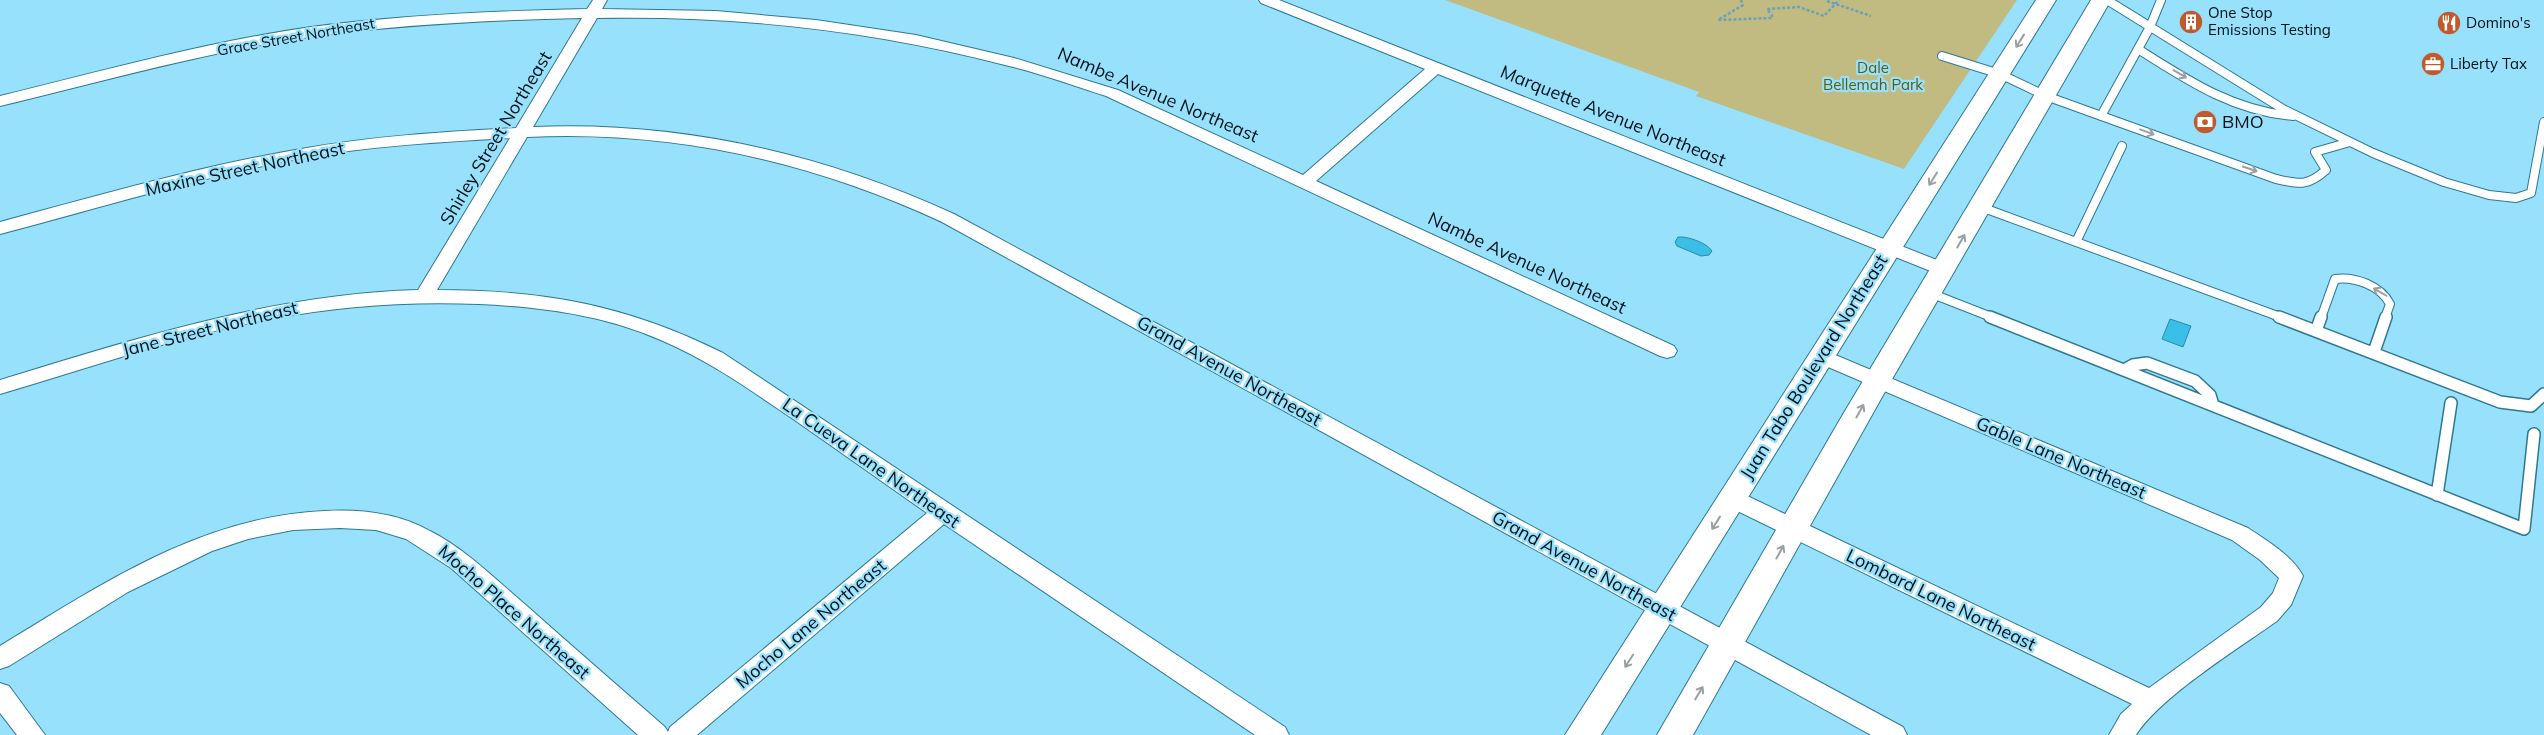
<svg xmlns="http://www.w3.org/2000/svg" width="2544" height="735" viewBox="0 0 2544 735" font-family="Mulish,sans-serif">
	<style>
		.green { fill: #c1bb81 }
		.water { fill: #3bbfe8; stroke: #298aa9 }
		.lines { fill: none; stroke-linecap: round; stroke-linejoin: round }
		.lane-far1-casing { stroke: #2e7991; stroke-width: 10 }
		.lane-casing { stroke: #2e7991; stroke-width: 14 }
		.street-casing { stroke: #2e7991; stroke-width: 2 }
		.secondary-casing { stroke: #2e7991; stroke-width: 2 }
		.path { stroke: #6aa2b7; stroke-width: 2.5; stroke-dasharray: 3 2; stroke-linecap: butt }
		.lane-far1 { stroke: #fff; stroke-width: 8 }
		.lane { stroke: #fff; stroke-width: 11 }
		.street { fill: #fff; fill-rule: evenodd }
		.secondary { fill: #fff; fill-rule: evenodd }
		.oneway { stroke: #999fa2 }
		.labels { text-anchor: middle; stroke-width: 4.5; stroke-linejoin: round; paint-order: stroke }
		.far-poi-label { font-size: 15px; fill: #001017; stroke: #98e1fc; text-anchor: start }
		.far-street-label { font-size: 15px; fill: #001017; stroke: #98e1fc }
		.far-park-label { font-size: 15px; fill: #615908; stroke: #98e1fc }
		.street-label { font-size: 18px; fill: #001017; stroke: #98e1fc }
		.poi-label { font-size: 18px; fill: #001017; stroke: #98e1fc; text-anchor: start }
	</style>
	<rect width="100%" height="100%" fill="#98e1fc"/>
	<path class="green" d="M 1445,0 L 2017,0 L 1904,169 L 1696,96 L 1699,92 Z"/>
	<path class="water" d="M 1678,237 C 1688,236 1707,243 1712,251 L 1709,255 L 1701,256 L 1677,246 L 1675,242 Z
		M 2170,319 L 2191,326 L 2183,347 L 2162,339 Z"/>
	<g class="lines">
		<g class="lane-far1-casing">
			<path id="lane-far1" d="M 2107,0 L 2283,109 L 2373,153 L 2444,182 L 2489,195 L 2516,198 L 2531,193 L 2544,122
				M 2138,49 C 2187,80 2233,111 2293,116
				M 1942,56 L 2000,74 L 2046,96 L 2276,179 C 2299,184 2307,187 2326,170 L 2315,152 L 2350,142
				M 2101,116 L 2150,27 L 2161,0
				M 1981,207 L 2283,318
				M 2076,242 L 2122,146
				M 1930,293 L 1994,318
				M 2321,318 L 2335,279 C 2355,276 2381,286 2390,304 L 2385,318"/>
		</g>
		<g class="lane-casing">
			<path id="lane" d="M 1990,317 L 2524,529 L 2534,434
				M 2279,317 L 2500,402 L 2531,406 L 2544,394
				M 2316,331 L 2321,317
				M 2374,352 L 2386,317
				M 2124,370 L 2133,365 L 2147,363 L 2195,381 L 2210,395 L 2213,405
				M 2437,495 L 2451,403"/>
		</g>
		<g class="street-casing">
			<path id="street" d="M 593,0 L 607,0 L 602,9 L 716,11 L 816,20 L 916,35 L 1014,58 L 1118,90 L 1303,175 L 1425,69 L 1261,3 L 1259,0 L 1279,0 L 1952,266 L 1954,270 L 1952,274 L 1945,276 L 1938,274 L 1438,74 L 1316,181 L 1674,346 L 1677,351 L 1674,356 L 1667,358 L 1660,356 L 1106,96 C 1074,86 1042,74 1009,66 C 876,31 735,15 597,18 L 533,127 C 679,121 821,153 954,214 L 1903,727 L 1907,735 L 1871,735 L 942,222 C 811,161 671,130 527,137 L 437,290 C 544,290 627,305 723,353 L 1285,727 L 1289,735 L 1255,735 L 944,524 L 697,735 L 638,735 L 451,568 L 406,539 L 376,530 L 340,528 L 293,530 L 248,539 L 212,551 L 128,592 L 9,666 L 0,669 L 0,646 C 102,584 202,516 325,511 C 361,509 398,513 430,531 C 467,550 496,580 528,607 C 573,647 619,687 665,727 L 668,732 L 670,727 L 927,513 C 883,482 840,452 796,421 C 753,392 712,362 663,341 C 604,315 543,307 479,304 C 408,301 339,306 270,319 C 178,336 89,368 0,394 L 0,380 C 138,338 273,294 418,290 L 510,138 C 439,142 368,146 298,159 C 197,178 99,208 0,234 L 0,222 C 100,195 200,166 301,149 C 372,136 444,132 516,128 L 582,18 C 492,20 400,24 310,37 C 206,52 103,81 0,106 L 0,96 C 103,71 206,42 311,27 C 402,15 495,11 587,9 Z
				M 1821,349 L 2248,528 C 2267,541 2292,555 2303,576 L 2291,605 L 2277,621 C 2239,648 2160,697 2136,735 L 2109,735 L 2121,714 L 2132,704 L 1723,504 L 1720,498 L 1723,492 L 1731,490 L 1739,492 L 2149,688 L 2261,607 L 2273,593 L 2279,578 L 2260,560 L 2232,540 L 1814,361 L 1811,356 L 1814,351 Z
				M 0,683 L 9,686 L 45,735 L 17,735 L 0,713 Z"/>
		</g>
		<g class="secondary-casing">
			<path id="secondary" d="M 2036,0 L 2056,0 L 1601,735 L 1565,735 Z
				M 2091,0 L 2111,0 L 1891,381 L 1693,735 L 1657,735 L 1842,416 Z"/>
		</g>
		<path class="path" d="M 1741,0 L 1743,5 L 1718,20 L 1771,18 L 1773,17 L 1767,9 L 1799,7 L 1824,16 L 1839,0
			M 1827,1 L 1871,16"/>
		<use href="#lane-far1" class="lane-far1"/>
		<use href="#lane" class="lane"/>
		<use href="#street" class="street"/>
		<use href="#secondary" class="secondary"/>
	</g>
	<defs><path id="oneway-shaft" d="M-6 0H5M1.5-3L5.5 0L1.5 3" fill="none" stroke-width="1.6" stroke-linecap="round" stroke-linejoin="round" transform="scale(1.25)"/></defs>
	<g class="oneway">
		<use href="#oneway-shaft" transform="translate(2020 41) rotate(122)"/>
		<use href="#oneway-shaft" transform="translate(2180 74) rotate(31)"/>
		<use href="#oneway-shaft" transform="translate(2147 132) rotate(20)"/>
		<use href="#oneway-shaft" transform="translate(2250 169) rotate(19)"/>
		<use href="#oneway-shaft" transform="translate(1933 179) rotate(122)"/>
		<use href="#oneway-shaft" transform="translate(1961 241) rotate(-60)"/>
		<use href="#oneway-shaft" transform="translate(2380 292) rotate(-150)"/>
		<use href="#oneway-shaft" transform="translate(1860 411) rotate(-61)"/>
		<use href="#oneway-shaft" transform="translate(1716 523) rotate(122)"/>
		<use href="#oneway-shaft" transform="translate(1780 552) rotate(-61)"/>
		<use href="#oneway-shaft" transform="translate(1629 661) rotate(123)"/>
		<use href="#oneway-shaft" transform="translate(1699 693) rotate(-59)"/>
	</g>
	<defs>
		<g id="building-disc" transform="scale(1.25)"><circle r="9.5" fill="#c05a2c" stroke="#98e1fc"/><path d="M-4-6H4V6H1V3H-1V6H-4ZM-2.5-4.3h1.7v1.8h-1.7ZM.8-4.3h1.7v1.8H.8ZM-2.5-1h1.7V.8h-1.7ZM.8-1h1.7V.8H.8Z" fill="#fff"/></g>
		<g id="restaurant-disc" transform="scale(1.25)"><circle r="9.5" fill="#c05a2c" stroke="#98e1fc"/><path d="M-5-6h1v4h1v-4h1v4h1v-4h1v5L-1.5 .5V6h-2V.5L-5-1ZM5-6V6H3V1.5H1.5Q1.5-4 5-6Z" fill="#fff"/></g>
		<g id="office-disc" transform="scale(1.25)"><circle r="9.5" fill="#c05a2c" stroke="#98e1fc"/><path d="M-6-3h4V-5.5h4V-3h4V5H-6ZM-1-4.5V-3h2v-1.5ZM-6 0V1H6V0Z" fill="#fff"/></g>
		<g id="bank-disc" transform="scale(1.25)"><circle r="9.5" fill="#c05a2c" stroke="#98e1fc"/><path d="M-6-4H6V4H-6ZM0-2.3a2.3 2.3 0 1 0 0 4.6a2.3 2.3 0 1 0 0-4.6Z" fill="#fff"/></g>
	</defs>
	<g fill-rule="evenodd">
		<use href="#building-disc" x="2191" y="22"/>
		<use href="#restaurant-disc" x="2449" y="23"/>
		<use href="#office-disc" x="2433" y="64"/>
		<use href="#bank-disc" x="2205" y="122"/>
	</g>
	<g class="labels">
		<g class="far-poi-label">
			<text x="2208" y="18">One Stop<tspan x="2208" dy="17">Emissions Testing</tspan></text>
			<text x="2466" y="28">Domino's</text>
			<text x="2450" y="69">Liberty Tax</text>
		</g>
		<g class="far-street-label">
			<text transform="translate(296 37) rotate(-10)" y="5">Grace Street Northeast</text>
		</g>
		<g class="far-park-label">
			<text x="1873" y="73">Dale<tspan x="1873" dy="17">Bellemah Park</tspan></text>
		</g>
		<g class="street-label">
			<text transform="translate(1158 95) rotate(23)" y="6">Nambe Avenue Northeast</text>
			<text transform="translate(1613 116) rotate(22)" y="6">Marquette Avenue Northeast</text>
			<text transform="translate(496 138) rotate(-59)" y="6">Shirley Street Northeast</text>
			<text transform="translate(245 169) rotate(-12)" y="6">Maxine Street Northeast</text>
			<text transform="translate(1527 263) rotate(25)" y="6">Nambe Avenue Northeast</text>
			<text transform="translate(210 329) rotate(-14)" y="6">Jane Street Northeast</text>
			<text transform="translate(1814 367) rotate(-58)" y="6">Juan Tabo Boulevard Northeast</text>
			<text transform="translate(1229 371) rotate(29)" y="6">Grand Avenue Northeast</text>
			<text transform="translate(2061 458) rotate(23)" y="6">Gable Lane Northeast</text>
			<text transform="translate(871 463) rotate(35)" y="6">La Cueva Lane Northeast</text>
			<text transform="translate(1584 566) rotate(29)" y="6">Grand Avenue Northeast</text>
			<text transform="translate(1941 600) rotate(26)" y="6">Lombard Lane Northeast</text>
			<text transform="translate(514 612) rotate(41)" y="6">Mocho Place Northeast</text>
			<text transform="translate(811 624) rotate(-40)" y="6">Mocho Lane Northeast</text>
		</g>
		<g class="poi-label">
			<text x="2222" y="128">BMO</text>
		</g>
	</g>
</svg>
